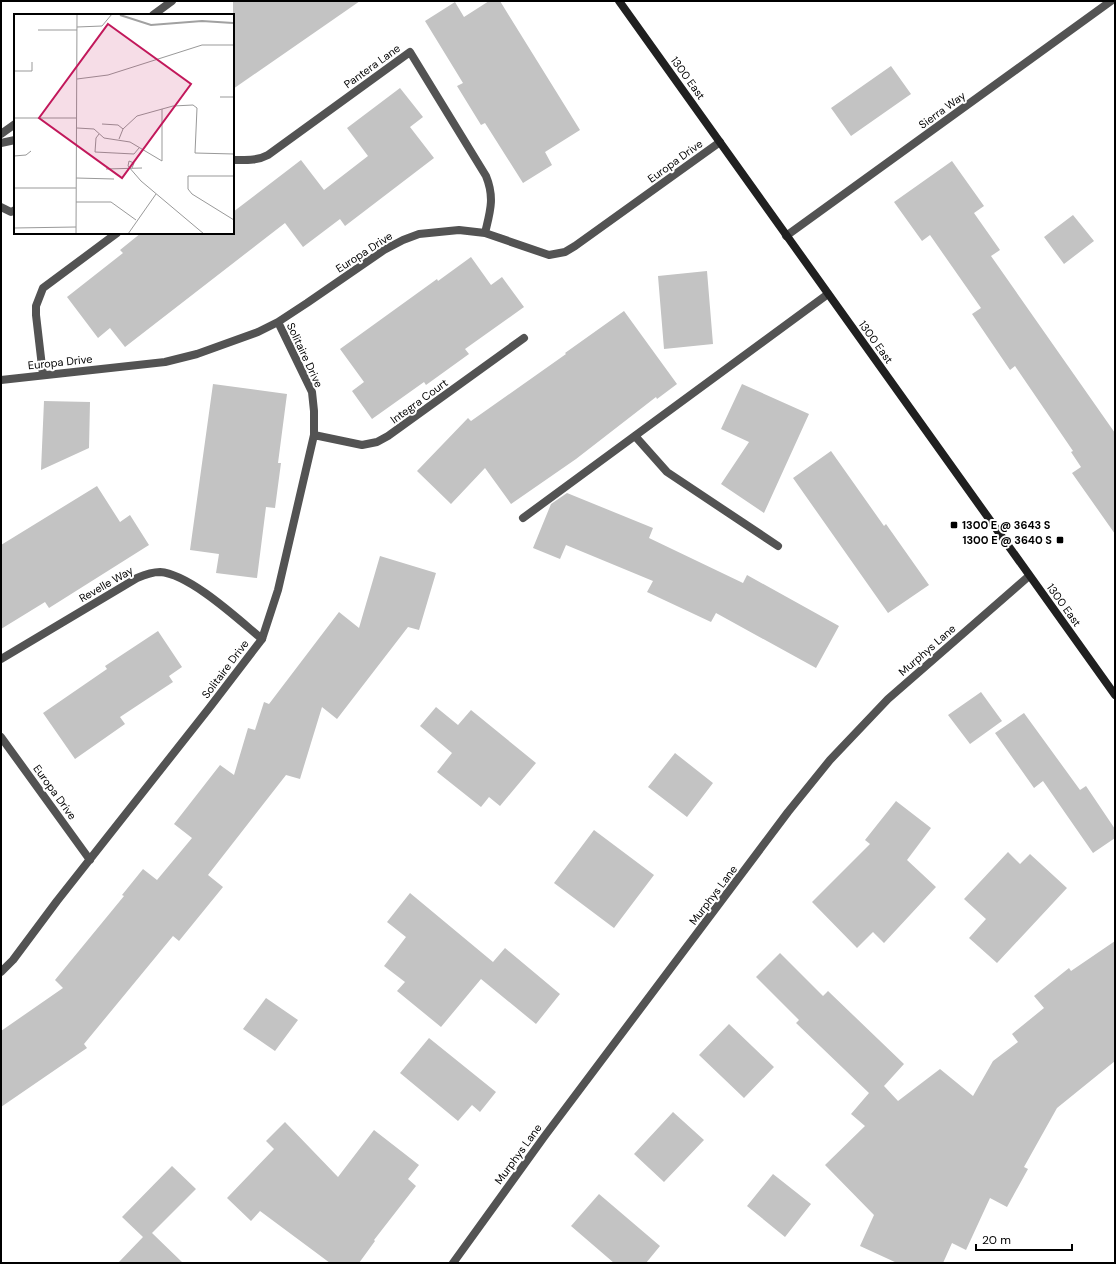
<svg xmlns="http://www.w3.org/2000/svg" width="1116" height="1264" viewBox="0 0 1116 1264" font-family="'DM Sans',sans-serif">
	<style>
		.building { fill: #c3c3c3 }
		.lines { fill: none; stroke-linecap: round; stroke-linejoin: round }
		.lane { stroke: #535353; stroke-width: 8 }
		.street { stroke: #535353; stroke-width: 8 }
		.secondary { stroke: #202020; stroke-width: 8 }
		.poi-dot { fill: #000; stroke: #fff; stroke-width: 1.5 }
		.labels { text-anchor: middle; stroke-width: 4; stroke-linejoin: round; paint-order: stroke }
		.street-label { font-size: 11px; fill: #000; stroke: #fff }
		.poi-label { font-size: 11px; font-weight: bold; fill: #000; stroke: #fff; text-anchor: start }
		.inset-river { fill: none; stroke: #a1a1a1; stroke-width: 2 }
		.inset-road { fill: none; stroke: #999; stroke-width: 1 }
		.view { fill: #c2185b; fill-opacity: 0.15; stroke: #c2185b; stroke-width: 2 }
		.inset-edge { fill: none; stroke: #000; stroke-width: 2 }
	</style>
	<rect width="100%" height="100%" fill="#fff"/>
	<path class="building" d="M 233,1 L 360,1 L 233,89 Z
		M 489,1 L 500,1 L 580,130 L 545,152 L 552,165 L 523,183 L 485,123 L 481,125 L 457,86 L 463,83 L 425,21 L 455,2 L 464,17 Z
		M 891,66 L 911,94 L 851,136 L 831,108 Z
		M 400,88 L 423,117 L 410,127 L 434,158 L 345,226 L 340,219 L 303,247 L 285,223 L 125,347 L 110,328 L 98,338 L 67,297 L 123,253 L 120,250 L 141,233 L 233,233 L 233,212 L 301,160 L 324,190 L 368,156 L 347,128 Z
		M 952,161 L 984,206 L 974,213 L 1000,250 L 991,256 L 1115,433 L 1115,534 L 1072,473 L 1081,467 L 1071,452 L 1073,451 L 1015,366 L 1010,370 L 972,314 L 981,308 L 930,235 L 922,241 L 894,202 Z
		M 1073,215 L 1094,241 L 1064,264 L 1044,237 Z
		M 471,257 L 491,285 L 502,277 L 524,307 L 465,349 L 469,354 L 426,385 L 424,382 L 372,419 L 352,391 L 364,382 L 340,349 L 437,279 L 438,281 Z
		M 707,271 L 713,344 L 664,349 L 658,276 Z
		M 624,311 L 677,384 L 657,399 L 656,397 L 576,459 L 511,504 L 485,468 L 451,504 L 417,471 L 468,418 L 471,421 L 566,354 L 565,353 Z
		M 213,384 L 287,394 L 278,463 L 281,463 L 275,508 L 266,507 L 257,578 L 216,573 L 219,554 L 190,550 Z
		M 742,384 L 809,414 L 764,513 L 721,484 L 749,442 L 721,429 Z
		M 44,401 L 90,402 L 89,448 L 41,470 Z
		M 831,451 L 884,526 L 886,524 L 929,585 L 888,613 L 793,478 Z
		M 97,486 L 120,522 L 130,515 L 149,545 L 49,608 L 45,602 L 1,629 L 1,545 Z
		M 567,493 L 653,528 L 649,538 L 743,583 L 747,575 L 839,626 L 816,668 L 716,613 L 711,622 L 647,592 L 653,581 L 566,545 L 560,559 L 533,548 L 551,504 Z
		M 380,556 L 436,573 L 419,630 L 408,627 L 337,719 L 322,707 L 300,779 L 286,775 L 208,875 L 223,887 L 179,941 L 173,936 L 84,1044 L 87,1048 L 1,1107 L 1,1031 L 63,988 L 55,980 L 124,896 L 122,895 L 143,869 L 157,880 L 192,838 L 174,824 L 220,765 L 234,775 L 248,728 L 255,730 L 264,702 L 269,704 L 339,612 L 359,628 Z
		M 158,631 L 182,667 L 169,676 L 173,682 L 120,717 L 125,724 L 75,759 L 43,713 L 107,669 L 105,666 Z
		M 981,692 L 1002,721 L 970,744 L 948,715 Z
		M 436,707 L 458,725 L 471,710 L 536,763 L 500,806 L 489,797 L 481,807 L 437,772 L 452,753 L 420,726 Z
		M 1024,713 L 1080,790 L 1086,786 L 1115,829 L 1115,838 L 1093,853 L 1043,781 L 1034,788 L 995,733 Z
		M 675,753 L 713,783 L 687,817 L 648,787 Z
		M 896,801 L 931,828 L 907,860 L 936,887 L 884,943 L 873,932 L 857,948 L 812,902 L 870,844 L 865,840 Z
		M 594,830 L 654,875 L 614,928 L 554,883 Z
		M 1008,852 L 1020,864 L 1030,854 L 1067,888 L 997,963 L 969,938 L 986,919 L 964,899 Z
		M 410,893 L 493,962 L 505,948 L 560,994 L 536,1024 L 481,979 L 441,1027 L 397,991 L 405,982 L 384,966 L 406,937 L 387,922 Z
		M 1115,941 L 1115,1061 L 1057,1108 L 1024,1167 L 1028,1169 L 1007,1207 L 990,1198 L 966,1250 L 952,1243 L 943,1263 L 897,1263 L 860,1246 L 874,1215 L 825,1165 L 865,1126 L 851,1114 L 869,1093 L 796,1023 L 799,1020 L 756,977 L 780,953 L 823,996 L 828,991 L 904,1064 L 884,1086 L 898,1101 L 940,1069 L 973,1096 L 993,1061 L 1018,1042 L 1012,1034 L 1044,1008 L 1034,996 L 1069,968 L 1071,971 Z
		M 266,998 L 298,1020 L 275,1051 L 243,1029 Z
		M 729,1024 L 774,1067 L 744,1098 L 699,1055 Z
		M 429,1038 L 496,1092 L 480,1112 L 472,1105 L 458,1121 L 400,1073 Z
		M 673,1112 L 704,1140 L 664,1182 L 634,1154 Z
		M 285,1122 L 338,1177 L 374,1130 L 419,1165 L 408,1179 L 416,1186 L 374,1240 L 375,1241 L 359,1263 L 330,1263 L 260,1211 L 251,1221 L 227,1198 L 274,1149 L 266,1141 Z
		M 172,1166 L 196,1189 L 152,1233 L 183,1263 L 118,1263 L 143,1237 L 122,1217 Z
		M 773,1174 L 811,1204 L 785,1237 L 747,1206 Z
		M 599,1194 L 660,1246 L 646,1263 L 614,1263 L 571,1226 Z"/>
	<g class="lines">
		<path class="lane" d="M 635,436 L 667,472 L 778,546
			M 523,518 L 828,294
			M 1,659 L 137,578 C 144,575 152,572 160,572 C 190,574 239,620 262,639"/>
		<path class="street" d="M 153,15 L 172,1
			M 1,134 L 15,124
			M 1,143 L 15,140
			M 233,160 C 245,160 257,161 268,155 L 410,52 L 486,176 C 495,198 490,212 485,233
			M 1,207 L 11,212 L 15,210
			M 786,236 L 1111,1
			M 43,375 L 36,315 L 36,306 L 43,288 L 117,233
			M 1,380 L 165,362 L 197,354 L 258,332 L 278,322 L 307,303 L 384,250 L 403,240 L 419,234 L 459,230 L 485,233 L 549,255 L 565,252 L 575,246 L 720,142
			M 314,435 L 362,445 L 377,442 L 388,436 L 524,338
			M 1,737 L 90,860
			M 1,972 L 13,960 L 57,901 L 210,707 L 262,639 L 278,590 L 314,435 L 314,411 L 312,392 L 278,322
			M 453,1263 L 544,1137 L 788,812 L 830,760 L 888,699 L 1029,576"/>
		<path class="secondary" d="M 619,1 L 1115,695"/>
	</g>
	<g class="poi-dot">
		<rect x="950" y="521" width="8" height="8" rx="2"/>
		<rect x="1056" y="536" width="8" height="8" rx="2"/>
	</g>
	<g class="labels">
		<g class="street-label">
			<text transform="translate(372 66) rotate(-36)" y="4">Pantera Lane</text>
			<text transform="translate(688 78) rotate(54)" y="4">1300 East</text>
			<text transform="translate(942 110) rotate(-36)" y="4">Sierra Way</text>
			<text transform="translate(675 161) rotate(-36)" y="4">Europa Drive</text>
			<text transform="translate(364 252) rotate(-33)" y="4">Europa Drive</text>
			<text transform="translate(876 342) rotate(54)" y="4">1300 East</text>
			<text transform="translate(305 355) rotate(65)" y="4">Solitaire Drive</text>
			<text transform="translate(60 362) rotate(-6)" y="4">Europa Drive</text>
			<text transform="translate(419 401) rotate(-36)" y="4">Integra Court</text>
			<text transform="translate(106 584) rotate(-30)" y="4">Revelle Way</text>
			<text transform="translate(1064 605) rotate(54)" y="4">1300 East</text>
			<text transform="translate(927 650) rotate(-41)" y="4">Murphys Lane</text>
			<text transform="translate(225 669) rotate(-53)" y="4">Solitaire Drive</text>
			<text transform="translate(55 792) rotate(54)" y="4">Europa Drive</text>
			<text transform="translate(713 895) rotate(-53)" y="4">Murphys Lane</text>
			<text transform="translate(518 1154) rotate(-54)" y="4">Murphys Lane</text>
		</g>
		<g class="poi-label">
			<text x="962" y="529">1300 E @ 3643 S</text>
			<text x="1052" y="544" text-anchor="end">1300 E @ 3640 S</text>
		</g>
	</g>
	<g transform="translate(14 14)">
		<rect width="220" height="220" fill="#fff"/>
		<path class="inset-river" d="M 106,1 L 137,11 L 188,7 L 219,9"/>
		<path class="inset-road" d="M 63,13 L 88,12 L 98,0M 24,16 L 63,16M 0,57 L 18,57 L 18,48M 63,65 L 94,61 L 188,31 L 220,31M 206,83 L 220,83M 148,95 L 148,147M 0,104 L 63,104M 88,110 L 104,111 L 109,115M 63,114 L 80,115 L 90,124 L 116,128 L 148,147M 85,120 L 82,124 L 81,138 L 120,140 L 125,134M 105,125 L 109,115 L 123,102 L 159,92 L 179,91 L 183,94 L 181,139 L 220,140M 0,142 L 12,141 L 17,137M 118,154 L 120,149 L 115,147 L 114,152 L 127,167 L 190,220M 92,155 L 128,154M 220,162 L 174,162 L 174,175 L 178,180 L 220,206M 62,164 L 100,165M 0,174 L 62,174M 62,188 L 97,188 L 122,206M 0,214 L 62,213M 62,220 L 63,0M 114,220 L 142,180"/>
		<path class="view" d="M 94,10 L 177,70 L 108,164 L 25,104 Z"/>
		<rect width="220" height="220" class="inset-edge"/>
	</g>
	<rect width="1116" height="1264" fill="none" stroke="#000000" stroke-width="4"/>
	<path d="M976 1244v6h96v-6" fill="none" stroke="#000000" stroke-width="2"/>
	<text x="982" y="1244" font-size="12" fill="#000000" stroke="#ffffff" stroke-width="3" paint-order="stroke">20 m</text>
</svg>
